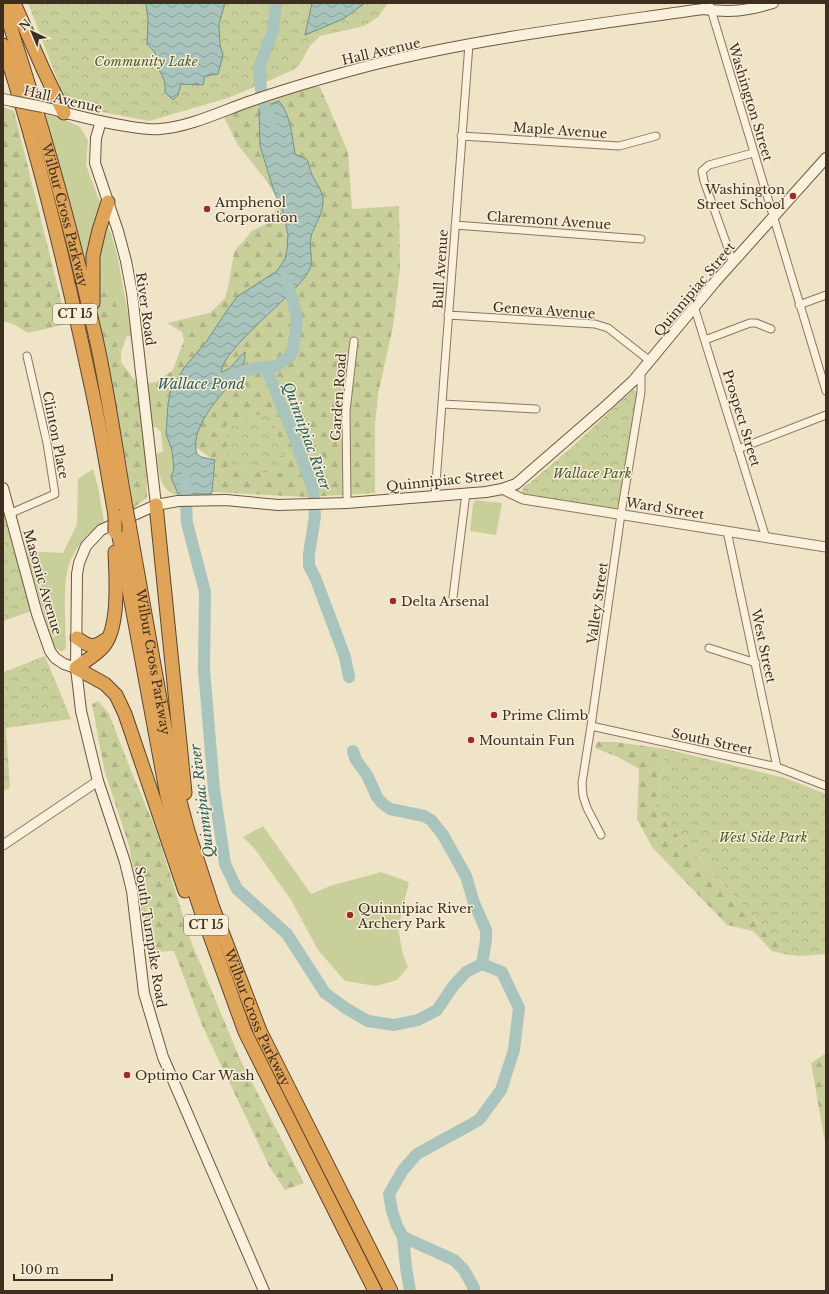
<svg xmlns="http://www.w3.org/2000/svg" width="829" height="1294" viewBox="0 0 829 1294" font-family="'Libre Baskerville',serif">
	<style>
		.green { fill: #c9cf9b }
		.forest { fill: url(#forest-firs); fill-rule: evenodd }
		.park { fill: url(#park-crowns) }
		.water { fill: url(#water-waves); stroke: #6f938a }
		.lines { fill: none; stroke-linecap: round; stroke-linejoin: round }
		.river { stroke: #a9c4bc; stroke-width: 12 }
		.minor-casing { stroke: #8d765c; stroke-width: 9 }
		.tertiary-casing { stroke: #8d765c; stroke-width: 11 }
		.secondary-casing { stroke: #6f573f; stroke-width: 12 }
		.motorway-casing { stroke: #5b4430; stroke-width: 15 }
		.minor { stroke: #faf1dc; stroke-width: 7 }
		.tertiary { stroke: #faf1dc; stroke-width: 9 }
		.secondary { stroke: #faf1dc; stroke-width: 10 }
		.motorway { stroke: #e0a458; stroke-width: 13 }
		.secondary-bridge-casing { stroke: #6f573f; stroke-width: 12; stroke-linecap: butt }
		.motorway-bridge-casing { stroke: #5b4430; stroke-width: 15; stroke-linecap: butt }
		.secondary-bridge { stroke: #faf1dc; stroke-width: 10 }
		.motorway-bridge { stroke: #e0a458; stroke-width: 13 }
		.poi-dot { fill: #9e2a2b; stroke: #f7eed8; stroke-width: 1.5 }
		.labels { text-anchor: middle; stroke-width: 3; stroke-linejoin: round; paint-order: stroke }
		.shield { fill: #f7eed8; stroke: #756857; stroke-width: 1 }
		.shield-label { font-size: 12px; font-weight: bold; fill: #3d2e20 }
		.street-label { font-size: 13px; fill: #3d2e20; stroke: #f7eed8 }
		.park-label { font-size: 13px; font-style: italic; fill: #4d5a26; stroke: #f7eed8 }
		.poi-label { font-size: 13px; fill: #3d2e20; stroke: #f7eed8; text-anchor: start }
		.water-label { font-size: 14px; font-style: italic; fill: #2f5d5a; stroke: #f7eed8 }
	</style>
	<defs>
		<pattern id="forest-firs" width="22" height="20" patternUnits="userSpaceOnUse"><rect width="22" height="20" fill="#c9cf9b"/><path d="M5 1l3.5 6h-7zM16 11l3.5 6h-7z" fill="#aeb285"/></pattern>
		<pattern id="park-crowns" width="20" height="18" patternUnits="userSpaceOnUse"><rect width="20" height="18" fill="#c9cf9b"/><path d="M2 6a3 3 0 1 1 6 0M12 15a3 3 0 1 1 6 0" fill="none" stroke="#aeb285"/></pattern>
		<pattern id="water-waves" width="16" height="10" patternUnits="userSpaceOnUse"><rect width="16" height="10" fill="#a9c4bc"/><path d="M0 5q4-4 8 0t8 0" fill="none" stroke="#8ba098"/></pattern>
	</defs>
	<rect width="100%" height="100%" fill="#f0e4c8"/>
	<path class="green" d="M 44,114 L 59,117 L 80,127 L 88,140 L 86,165 L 101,205 L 88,274 L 85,272 Z
		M 106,224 L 111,233 L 118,259 L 132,337 L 127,336 L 121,352 L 117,346 L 118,333 L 104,279 L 95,291 L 96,271 Z
		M 156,382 L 156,418 L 167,425 L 166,434 L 172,450 L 174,469 L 172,473 L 176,489 L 178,495 C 159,493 159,469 156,454 L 163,451 L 161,432 L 156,427 L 152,427 L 147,383 Z
		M 93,469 L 98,487 L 104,522 C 87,533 70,553 67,573 C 63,595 66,625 66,648 L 62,652 L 53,646 L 26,551 L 63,553 L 77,524 L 78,479 Z
		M 475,500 L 502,503 L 496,535 L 470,531 L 473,504 Z
		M 263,826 L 311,894 L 330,886 L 381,872 L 409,882 L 398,929 L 403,955 L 408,967 L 397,980 L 376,986 L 345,981 L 318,950 L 291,900 L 254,848 L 243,837 Z"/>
	<path class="forest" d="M 306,87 L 320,87 L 348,152 L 352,209 L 399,206 L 400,269 L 393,327 L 378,394 L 375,426 L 375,493 L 307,497 L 212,492 L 216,462 L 156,418 L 156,382 L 173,370 L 184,340 L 182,332 L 167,323 L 210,313 L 225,298 L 229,283 L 234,252 L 252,231 L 270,222 L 279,202 L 269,184 L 238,145 L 223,115 ZM 270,411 L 284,455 L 280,456 L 281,473 Z
		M 3,107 L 14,111 L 67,324 L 28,333 L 13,324 L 3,321 Z
		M 104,279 C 113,296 121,313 124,333 L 118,333 L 117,346 L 121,352 L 121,362 L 136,382 L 146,448 L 147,498 L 133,508 C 124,435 105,364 95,291 Z
		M 98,701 L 109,714 L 130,768 L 156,830 L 192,944 L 240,1059 L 304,1183 L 285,1190 L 269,1166 L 242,1109 L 202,1025 L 174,951 L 150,952 L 129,846 L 104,769 L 92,704 Z
		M 597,742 L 614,742 L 666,749 L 655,811 L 789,955 L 772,951 L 753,931 L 727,925 L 652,847 L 637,819 L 639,769 L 618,757 L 595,748 Z
		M 826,1053 L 826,1148 L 811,1063 Z"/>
	<path class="park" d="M 28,3 L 388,3 L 378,17 L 364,26 L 320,36 L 310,46 L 299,65 L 295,69 L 264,83 L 228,98 L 149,121 L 67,105 Z
		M 633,390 L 637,392 L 621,500 L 618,507 L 613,509 L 522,494 L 523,487 L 531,482 L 571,448 Z
		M 270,411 L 285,455 L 280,456 L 282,473 L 228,470 L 226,425 Z
		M 3,512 L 32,611 L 3,621 Z
		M 45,656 L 71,719 L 6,728 L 10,788 L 3,791 L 3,670 L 4,672 Z
		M 666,749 L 785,778 L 826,794 L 826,954 L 800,956 L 789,955 L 655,811 Z"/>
	<path class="water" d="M 146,3 L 225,3 L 219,24 L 220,45 L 223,55 L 218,74 L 205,76 L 203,85 L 181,84 L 178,95 L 173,100 L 165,92 C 166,81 162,73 155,65 L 155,52 L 147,44 L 148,20 Z
		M 312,3 L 365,3 L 343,19 L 305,35 Z
		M 279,101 C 291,116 292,136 295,154 C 298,156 303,157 306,159 C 309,160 309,169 311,172 C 314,181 323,190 323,200 C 324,213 314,225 311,237 C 308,254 317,261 305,277 C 290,298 222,350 221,372 C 231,371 237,358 245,352 C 246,370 236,377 226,389 C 212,405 190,432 197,454 L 201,457 L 215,460 L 212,492 L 211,494 L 178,494 L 171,477 L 174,469 L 172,450 L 166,434 L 168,404 L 171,389 L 184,368 L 206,342 L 230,306 L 238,296 L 277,271 L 285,259 L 287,249 L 288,235 L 283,211 L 274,191 L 260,146 L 259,108 Z"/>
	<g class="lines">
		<path class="river" d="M 271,121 L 262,100 L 259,68 L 273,31 L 276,3
			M 266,367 L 295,439 L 313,490 L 315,516 L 309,554 L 309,566 L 315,577 L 345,657 L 349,677
			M 226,378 L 255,368 L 277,366 L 290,356 L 293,350 L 297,319 L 293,301 L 286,279
			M 185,479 L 187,523 L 205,592 L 204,669 L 214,789 L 225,864 L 237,889 L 287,934 L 325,993 L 347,1009 L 368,1021 L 394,1025 L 418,1020 L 437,1010 L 454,985 L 466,972 L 482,964 L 502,972 L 519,1008 L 514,1050 L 501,1090 L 479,1120 L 417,1154 L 403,1170 L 389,1194 L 392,1211 L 397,1226 L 403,1237 L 454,1260 L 464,1270 L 474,1288 L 473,1291
			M 353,751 L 356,760 L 367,775 L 377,797 L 382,803 L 390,809 L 424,816 L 431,820 L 443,835 L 466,876 L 474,903 L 486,930 L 486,940 L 482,964
			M 403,1237 L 406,1267 L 410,1291"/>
		<g class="minor-casing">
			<path id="minor" d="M 709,3 L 826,391
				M 461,136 L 619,146 L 656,136
				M 455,225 L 641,239
				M 733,262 L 704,181 L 702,171 L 709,165 L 753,153
				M 799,305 L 826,295
				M 694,306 L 766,538
				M 448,315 L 595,324 L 608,328 L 650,361
				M 705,340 L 750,323 L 756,323 L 771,329
				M 442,404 L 536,409
				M 738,449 L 826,415
				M 435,496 L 469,44
				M 347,503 L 346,411 L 354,341
				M 9,514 L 55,494 L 47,443 L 27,356
				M 727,531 L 777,767
				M 453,597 L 466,493
				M 709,648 L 756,663
				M 591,726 L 777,767 L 826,786
				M 601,835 L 587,808 L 583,796 L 582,783 L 591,726 L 621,514 L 641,392 L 641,372"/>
		</g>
		<g class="tertiary-casing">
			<path id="tertiary" d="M 502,489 L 523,499 L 826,547
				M 3,845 L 98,781"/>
		</g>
		<g class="secondary-casing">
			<path id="secondary" d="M 3,99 L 12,101
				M 43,107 C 71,114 98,122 126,126 C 138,128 149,130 160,129 C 189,127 220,112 248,102 C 288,88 330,76 372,65 C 480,38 592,25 703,9 C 731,13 746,11 773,3
				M 101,121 L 96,138 L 95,163 L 118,231 L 126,261 L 132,293 L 156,505
				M 3,488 L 37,614 L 50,651 L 55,658 L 64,664 L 76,668
				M 264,1291 L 163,1057 L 144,993 L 132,891 L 125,862 L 98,781 L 81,711 L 76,668 L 77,574 L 79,563 L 86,546 L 101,530 L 156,505 L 178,501 L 226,500 L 278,505 L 347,503 L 486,492 L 502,489 L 516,484 L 607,405 L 633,381 L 715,282 L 826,158"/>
		</g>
		<g class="motorway-casing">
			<g id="motorway">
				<path d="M 14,3 L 43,69 L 64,113"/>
				<path id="s1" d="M 3,4 C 37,108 68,214 92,321 C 107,382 115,446 126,508"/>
				<path d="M 3,45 C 39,154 66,268 90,381 C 100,425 107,470 115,515"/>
				<path d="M 93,303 L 93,256 L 99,230 L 108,202"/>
				<path d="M 156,505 L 185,793"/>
				<path id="s2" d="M 129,524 L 175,783 L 188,831 L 213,908 L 260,1031 L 391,1291"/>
				<path d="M 118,531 L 167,796 L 185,863 L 200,908 L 245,1032 L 375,1291"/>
				<path d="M 115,552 C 116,577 120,628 103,647 C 96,655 85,661 76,668 L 105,684 L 116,695 L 125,714 L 185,891"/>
				<path d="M 77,638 C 88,646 93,649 105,640"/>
			</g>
		</g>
		<use href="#minor" class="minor"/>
		<use href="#tertiary" class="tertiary"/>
		<use href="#secondary" class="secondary"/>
		<use href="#motorway" class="motorway"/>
		<g class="secondary-bridge-casing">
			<path id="secondary-bridge" d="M 12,101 L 43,107"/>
		</g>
		<g class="motorway-bridge-casing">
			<path id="motorway-bridge" d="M 126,508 L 129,524
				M 115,515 L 115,532"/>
		</g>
		<use href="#secondary-bridge" class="secondary-bridge"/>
		<use href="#motorway-bridge" class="motorway-bridge"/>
	</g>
	<g class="poi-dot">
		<circle cx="793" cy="196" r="4"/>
		<circle cx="207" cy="209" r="4"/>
		<circle cx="393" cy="601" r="4"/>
		<circle cx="494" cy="715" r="4"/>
		<circle cx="471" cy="740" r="4"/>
		<circle cx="350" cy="915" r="4"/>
		<circle cx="127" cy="1075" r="4"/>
	</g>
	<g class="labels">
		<g class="shield">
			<rect x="53" y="304" width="44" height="20" rx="3"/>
			<rect x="184" y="915" width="44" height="20" rx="3"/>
		</g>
		<g class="shield-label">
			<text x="75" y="318">CT 15</text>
			<text x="206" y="929">CT 15</text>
		</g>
		<g class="street-label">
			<text transform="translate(381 51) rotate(-13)" y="5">Hall Avenue</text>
			<text transform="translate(63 99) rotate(13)" y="5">Hall Avenue</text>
			<text transform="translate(751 102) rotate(73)" y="5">Washington Street</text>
			<text transform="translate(560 130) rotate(4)" y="5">Maple Avenue</text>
			<text dy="5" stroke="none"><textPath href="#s1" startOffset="220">Wilbur Cross Parkway</textPath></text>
			<text transform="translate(549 220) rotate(4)" y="5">Claremont Avenue</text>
			<text transform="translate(440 269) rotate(-86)" y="5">Bull Avenue</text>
			<text transform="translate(694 289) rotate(-50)" y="5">Quinnipiac Street</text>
			<text transform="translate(146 309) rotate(82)" y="5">River Road</text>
			<text transform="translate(544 310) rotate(4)" y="5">Geneva Avenue</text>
			<text transform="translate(338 397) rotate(-86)" y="5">Garden Road</text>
			<text transform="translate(742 418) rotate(73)" y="5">Prospect Street</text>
			<text transform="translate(56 435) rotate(79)" y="5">Clinton Place</text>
			<text transform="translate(445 480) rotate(-6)" y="5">Quinnipiac Street</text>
			<text transform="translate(665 508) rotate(9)" y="5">Ward Street</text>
			<text transform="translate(43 582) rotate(74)" y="5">Masonic Avenue</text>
			<text transform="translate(597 603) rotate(-82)" y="5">Valley Street</text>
			<text transform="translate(764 646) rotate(78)" y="5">West Street</text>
			<text dy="5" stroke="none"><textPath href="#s2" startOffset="140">Wilbur Cross Parkway</textPath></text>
			<text transform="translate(712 741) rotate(12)" y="5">South Street</text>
			<text transform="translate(151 937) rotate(81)" y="5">South Turnpike Road</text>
			<text dy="5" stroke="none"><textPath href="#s2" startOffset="512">Wilbur Cross Parkway</textPath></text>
		</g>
		<g class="park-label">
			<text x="146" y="66">Community Lake</text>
			<text x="592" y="478">Wallace Park</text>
			<text x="763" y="842">West Side Park</text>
		</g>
		<g class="poi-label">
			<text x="785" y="194" text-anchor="end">Washington<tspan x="785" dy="15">Street School</tspan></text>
			<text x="215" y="207">Amphenol<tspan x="215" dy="15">Corporation</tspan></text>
			<text x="401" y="606">Delta Arsenal</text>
			<text x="502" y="720">Prime Climb</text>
			<text x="479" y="745">Mountain Fun</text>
			<text x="358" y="913">Quinnipiac River<tspan x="358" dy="15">Archery Park</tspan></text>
			<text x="135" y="1080">Optimo Car Wash</text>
		</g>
		<g class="water-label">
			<text x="201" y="389">Wallace Pond</text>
			<text transform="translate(307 436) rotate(70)" y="5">Quinnipiac River</text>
			<text transform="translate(202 801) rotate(-97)" y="5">Quinnipiac River</text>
		</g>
	</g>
	<rect width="829" height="1294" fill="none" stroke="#3d2e20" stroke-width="8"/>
	<g transform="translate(32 32) rotate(316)" stroke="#f7eed8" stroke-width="3" paint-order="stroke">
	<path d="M0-3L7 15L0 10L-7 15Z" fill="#3d2e20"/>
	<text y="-6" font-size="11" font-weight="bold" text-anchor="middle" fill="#3d2e20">N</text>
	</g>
	<path d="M14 1274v6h98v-6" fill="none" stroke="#3d2e20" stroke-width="2"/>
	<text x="20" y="1274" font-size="12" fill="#3d2e20" stroke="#f7eed8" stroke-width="3" paint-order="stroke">100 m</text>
</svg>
